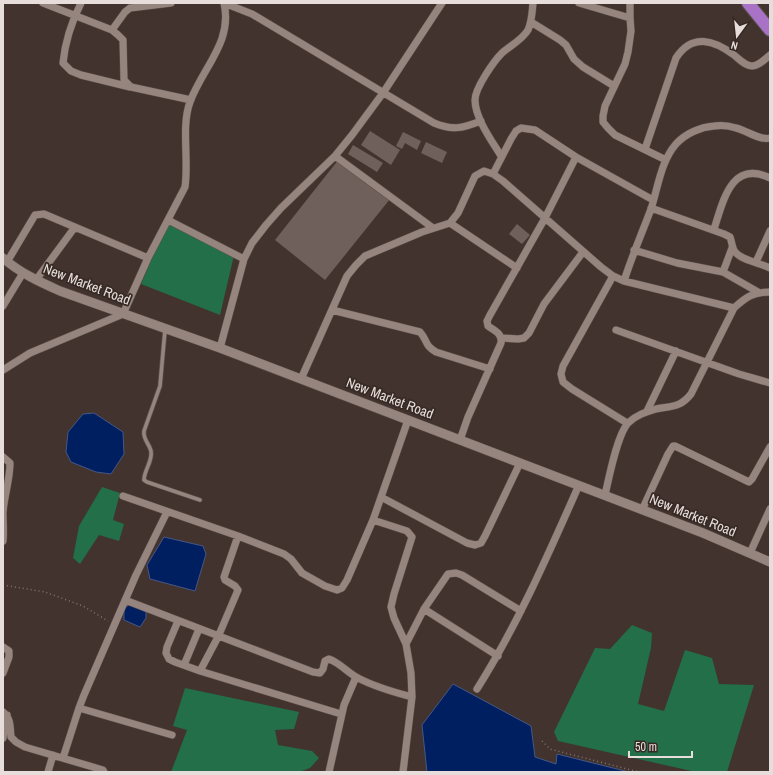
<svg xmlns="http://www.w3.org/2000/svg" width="773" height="775" viewBox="0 0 773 775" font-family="'Archivo Narrow',sans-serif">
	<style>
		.green { fill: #226f4a }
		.water { fill: #001f61; stroke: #455886 }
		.building { fill: #70605b }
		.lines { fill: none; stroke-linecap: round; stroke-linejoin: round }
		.service-casing { stroke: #5d524d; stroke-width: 5 }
		.minor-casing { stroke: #5d524d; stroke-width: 8 }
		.tertiary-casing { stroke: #5d524d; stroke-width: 10 }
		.trunk-casing { stroke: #5d524d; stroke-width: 14 }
		.path { stroke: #817470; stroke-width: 1.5; stroke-dasharray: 1 3; stroke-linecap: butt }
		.service { stroke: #96857f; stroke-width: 3.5 }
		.minor { stroke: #96857f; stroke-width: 7 }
		.tertiary { stroke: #96857f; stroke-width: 9 }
		.trunk { stroke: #a872c6; stroke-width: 12 }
		.labels { text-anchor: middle; stroke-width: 3.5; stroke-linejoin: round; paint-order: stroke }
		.street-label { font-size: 14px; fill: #e7dedb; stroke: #372924 }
	</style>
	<rect width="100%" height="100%" fill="#42332e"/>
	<path class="green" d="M 167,223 L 235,251 L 220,315 L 141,284 Z
		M 102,487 L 120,493 L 113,520 L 124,524 L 119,541 L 99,535 L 80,564 L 73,558 L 79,526 Z
		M 632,625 L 652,633 L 651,648 L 638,704 L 664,711 L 685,650 L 712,658 L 719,684 L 754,685 L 727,772 L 696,772 L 558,741 L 554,732 L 595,648 L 610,649 Z
		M 185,688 L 299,712 L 294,729 L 275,730 L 278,745 L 312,751 L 319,758 L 310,768 L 302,771 L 301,772 L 171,772 L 187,730 L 173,726 Z"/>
	<path class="water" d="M 94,413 L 123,432 L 124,454 L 111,474 L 96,472 L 71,462 L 66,452 L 68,432 L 83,414 Z
		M 164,537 L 203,546 L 206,554 L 195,591 L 150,579 L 147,565 Z
		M 133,603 L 146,612 L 146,618 L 140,627 L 124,620 L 124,608 Z
		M 453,684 L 531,726 L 535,757 L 556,764 L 557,754 L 629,772 L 427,772 L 422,725 Z"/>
	<path class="building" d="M 370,131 L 400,150 L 391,165 L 361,145 Z
		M 403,132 L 421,141 L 417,150 L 405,143 L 402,149 L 396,146 Z
		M 426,142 L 447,152 L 442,163 L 421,153 Z
		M 353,145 L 383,163 L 377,172 L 348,154 Z
		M 339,159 L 390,199 L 325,280 L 275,240 Z
		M 517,224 L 530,235 L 522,244 L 509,234 Z"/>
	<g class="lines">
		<g class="service-casing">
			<path id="service" d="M 165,330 L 160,386 L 144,431 C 143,440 149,443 151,451 C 153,461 144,470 144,480 L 147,482 L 200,500"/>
		</g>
		<g class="minor-casing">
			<path id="minor" d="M 43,3 L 112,30 L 118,35 L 123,40 L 124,80 L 131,87 L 191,100
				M 81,3 C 72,21 65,42 63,63 L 71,71 L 81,75 L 130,87
				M 224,3 L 252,14 L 434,123 C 453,131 463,128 481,121
				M 579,3 L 630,18
				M 630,3 L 630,18 L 631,31 L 628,52 L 625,64 L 605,106 L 603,116 L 603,122 L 608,128 L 615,135 L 666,160
				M 531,22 L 560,40 L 566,45 L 574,59 L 583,67 L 614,86
				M 112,30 L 125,12 L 130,8 L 171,3
				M 645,149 L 676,58 C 692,33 714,40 734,55 C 739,59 745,66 752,66 C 759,66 765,59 770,55
				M 335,156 L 433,228
				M 501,156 C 492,141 475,118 475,100 C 475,88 494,61 502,53 C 511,45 522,40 528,30 C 532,21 532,13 533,3
				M 493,174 L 511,139 L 516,131 L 521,128 L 535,130 L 576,157 L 653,200
				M 651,208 L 724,234 L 730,237 C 732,242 732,248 735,252 C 743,261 760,263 770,268
				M 168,220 L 244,259
				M 450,223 L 517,268
				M 714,229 C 723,202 731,159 770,178
				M 634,250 L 677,263 L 723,272 L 758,292
				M 7,262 L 35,215 L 44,214 L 148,258
				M 756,262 L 770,231
				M 723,272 L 732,248
				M 613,276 L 563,366 L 561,374 L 563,382 L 572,389 L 627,423
				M 36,280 L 75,227
				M 624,281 C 632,256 642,233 651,209 C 658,187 661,161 676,144 C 686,133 701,127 714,126 C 721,125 730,126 736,128 C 746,130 760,141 770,138
				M 3,306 L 23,273
				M 332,310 L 420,332 C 428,341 424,345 436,352 L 490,369
				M 616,330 L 739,374 L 770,383
				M 502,338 L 518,339 L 524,338 L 529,333 L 544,304 L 583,252
				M 220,348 L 244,259 L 252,243 L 266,225 L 281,208 L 335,156 L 352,135 L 383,93 L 442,3
				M 3,370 L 30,353 L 123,314 L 148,258 L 185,187 C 189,160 181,126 190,102 C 203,67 233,42 224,3
				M 301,379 L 347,276 L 356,265 L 365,256 L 422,232 L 450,223 L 458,213 L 475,176 L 484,171 L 493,174 L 503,181 L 601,267 L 613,276 L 624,281 L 734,308
				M 647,411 L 676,351
				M 460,440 L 468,417 L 501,343 C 502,333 495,331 488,326 L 487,321 L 490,315 L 545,218 L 576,157
				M 3,457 L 10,463 C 10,480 4,496 3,513 C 3,522 4,532 3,541
				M 605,495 C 609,478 617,435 628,423 C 636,415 646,412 656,409 C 671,406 680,408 691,394 L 734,308 C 746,297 753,292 770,292
				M 123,496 L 238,536 L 284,554 L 291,559 L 302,573 L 325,586 L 337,590 L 342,588 L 347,580 L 373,520 L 408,420
				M 381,497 L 467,543 L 475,545 L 481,543 L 485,536 L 520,463
				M 642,510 L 668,454 L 673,446 L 675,446 L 749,482 L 752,479 L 770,447
				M 373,520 L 407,531 L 412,537 L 394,594 L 391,607 L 394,618 L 406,644 L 411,673 L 412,697 L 403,772
				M 750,553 L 770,509
				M 125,600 L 313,672 L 320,673 L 323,669 L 325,661 L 329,659 C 340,663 348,673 358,678 C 375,687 393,692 412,697
				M 424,609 L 498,656
				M 178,621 L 167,647 L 166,653 L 169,659 L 175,662 L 200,671 L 341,714
				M 406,644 L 424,609 L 448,574 L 456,573 L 462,575 L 521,611
				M 3,647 L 9,651 L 9,657 L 3,673
				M 184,665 L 199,629
				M 200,671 L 218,637 L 238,590 L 235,586 L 225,580 L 224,577 L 238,536
				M 477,689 C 518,624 548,555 579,485
				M 79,708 L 172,735
				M 3,712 C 11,718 10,727 11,737 L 16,742 L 25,747 L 103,770 L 104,772
				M 3,738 L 7,715
				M 63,758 L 79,708 L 84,695 L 136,575 L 167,512
				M 48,772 L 53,755
				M 329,772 L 344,705 L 356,677"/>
		</g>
		<g class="tertiary-casing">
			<path id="tertiary" d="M 3,258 C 20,273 40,282 60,291 L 220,348 L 703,533 L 770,562"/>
		</g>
		<g class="trunk-casing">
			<path id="trunk" d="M 748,3 L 770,30"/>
		</g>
		<path class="path" d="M 3,585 L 45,592 L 83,606 L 108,621
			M 542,741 L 550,749 L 639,772"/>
		<use href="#service" class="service"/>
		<use href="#minor" class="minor"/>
		<use href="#tertiary" class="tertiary"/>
		<use href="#trunk" class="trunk"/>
	</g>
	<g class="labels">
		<g class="street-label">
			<text transform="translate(87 284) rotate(21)" y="5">New Market Road</text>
			<text transform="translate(390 398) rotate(21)" y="5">New Market Road</text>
			<text transform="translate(693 515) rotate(22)" y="5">New Market Road</text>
		</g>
	</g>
	<rect width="773" height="775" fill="none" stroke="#e7dedb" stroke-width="8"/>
	<g transform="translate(737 36) rotate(195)" stroke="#372924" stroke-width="3" paint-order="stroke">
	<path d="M0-3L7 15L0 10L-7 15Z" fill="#e7dedb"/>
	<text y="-6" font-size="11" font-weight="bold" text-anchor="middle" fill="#e7dedb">N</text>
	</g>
	<path d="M629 751v6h63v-6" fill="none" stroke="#e7dedb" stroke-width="2"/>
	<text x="635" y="751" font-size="12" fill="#e7dedb" stroke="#372924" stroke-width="3" paint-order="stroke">50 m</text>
</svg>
